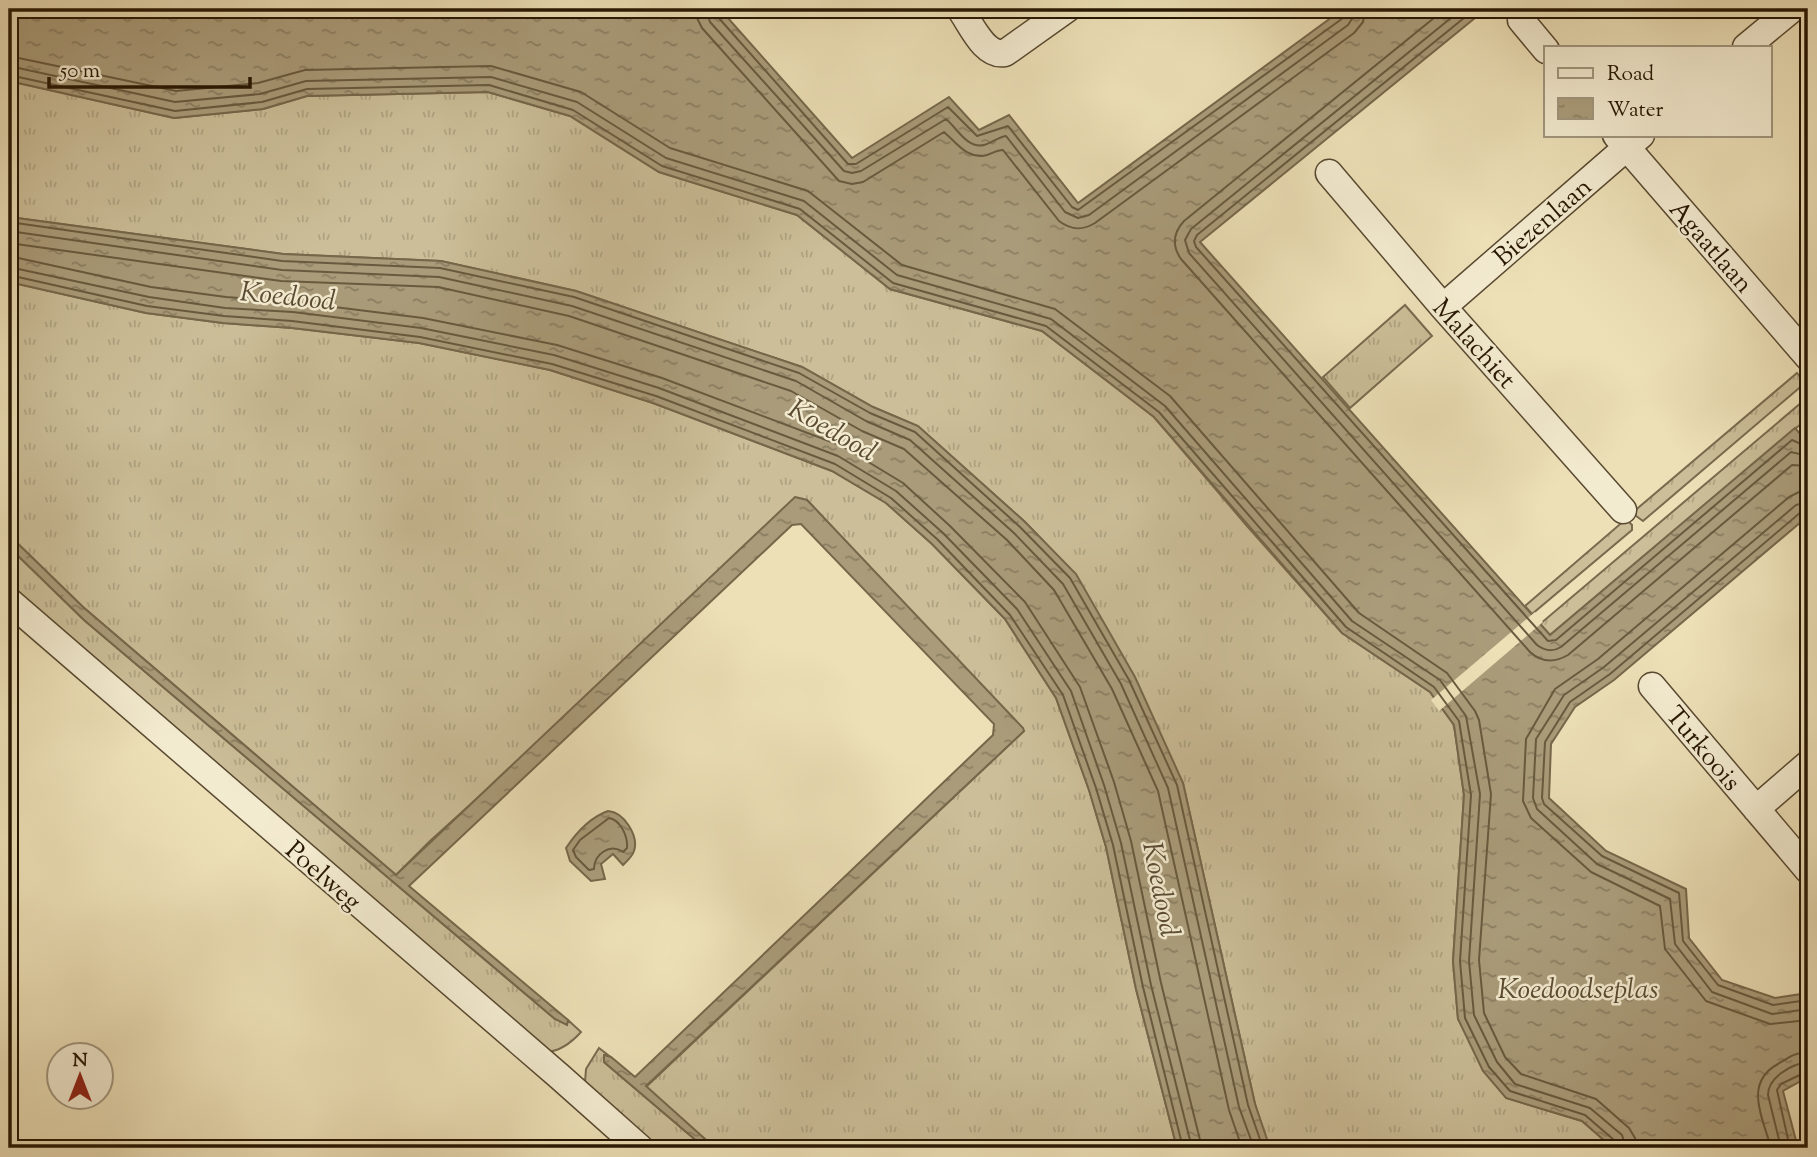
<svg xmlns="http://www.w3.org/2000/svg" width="1817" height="1157" viewBox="0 0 1817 1157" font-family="'Sorts Mill Goudy',serif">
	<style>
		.grass { fill: url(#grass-tufts); stroke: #796a4e; stroke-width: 2 }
		.water { fill: url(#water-ripples); stroke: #76674a; stroke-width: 2 }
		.pier { fill: #ede0b7 }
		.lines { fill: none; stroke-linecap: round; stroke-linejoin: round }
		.shore { stroke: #685a3e; stroke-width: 2 }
		.street-casing { stroke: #584930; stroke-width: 29 }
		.street { stroke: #f3ebd0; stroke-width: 26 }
		.labels { text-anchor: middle; stroke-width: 5; stroke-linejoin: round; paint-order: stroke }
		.street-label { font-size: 26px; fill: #271703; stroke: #f3ebd0 }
		.water-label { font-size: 28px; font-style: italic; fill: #5b4c33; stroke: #f3ebd0 }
	</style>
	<defs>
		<pattern id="grass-tufts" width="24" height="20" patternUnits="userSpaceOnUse" patternTransform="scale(1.75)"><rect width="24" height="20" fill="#cbbe98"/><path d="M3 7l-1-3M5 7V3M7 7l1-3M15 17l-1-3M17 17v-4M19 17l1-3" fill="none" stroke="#aea381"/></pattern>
		<pattern id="water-ripples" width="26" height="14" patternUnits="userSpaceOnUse" patternTransform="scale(1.75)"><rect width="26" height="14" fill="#aa9c7a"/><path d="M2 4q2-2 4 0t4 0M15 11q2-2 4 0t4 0" fill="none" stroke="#8a7e62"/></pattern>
	</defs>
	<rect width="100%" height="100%" fill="#ede0b7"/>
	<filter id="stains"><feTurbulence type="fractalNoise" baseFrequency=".00286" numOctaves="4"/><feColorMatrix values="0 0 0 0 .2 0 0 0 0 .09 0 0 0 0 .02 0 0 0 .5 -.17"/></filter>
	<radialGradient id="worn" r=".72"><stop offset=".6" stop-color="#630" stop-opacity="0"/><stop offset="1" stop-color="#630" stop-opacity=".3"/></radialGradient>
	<path class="grass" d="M 9,81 L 174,118 L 263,109 L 307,96 L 488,92 L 570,116 L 659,172 L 797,215 L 890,289 L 1042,331 L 1154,417 L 1247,526 L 1342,633 L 1430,692 L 1454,725 L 1464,795 L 1453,961 L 1458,1019 L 1506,1098 L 1582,1121 L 1613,1148 L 1269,1148 L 1255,1104 L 1183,783 L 1075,574 L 1025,522 L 918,426 L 873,407 L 802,367 L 576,291 L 441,261 L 283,254 L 17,218 L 9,214 Z
		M 9,282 L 146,313 L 223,323 L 292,328 L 419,343 L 550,370 L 653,403 L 832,471 L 886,503 L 932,544 L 1005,619 L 1056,698 L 1089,790 L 1106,847 L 1136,989 L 1177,1148 L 715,1148 L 646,1087 L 1024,731 L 807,500 L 430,841 L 396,875 L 83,607 L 9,535 Z
		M 1405,305 L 1432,336 L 1350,408 L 1323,377 Z
		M 1797,373 L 1805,383 L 1643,521 L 1632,513 Z
		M 1808,397 L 1808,418 L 1550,635 L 1540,624 Z
		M 1626,519 L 1632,525 L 1632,530 L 1532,614 L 1525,606 Z
		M 9,547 L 84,620 L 555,1019 L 569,1022 L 568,1020 L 581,1032 C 572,1042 560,1051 547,1052 L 9,592 Z
		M 599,1048 L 608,1055 L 604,1055 L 604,1062 L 705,1148 L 652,1148 L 585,1082 L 586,1069 Z"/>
	<path class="water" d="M 9,9 L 720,9 L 852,158 L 949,97 L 979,130 L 1009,115 L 1078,203 L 1343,9 L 1486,9 L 1200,242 L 1550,635 L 1795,428 L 1808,443 L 1808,516 L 1614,680 L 1575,707 L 1551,744 L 1549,798 L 1606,851 L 1686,889 L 1689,938 L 1722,980 L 1775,998 L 1808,993 L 1808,1077 L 1783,1091 L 1798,1148 L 1613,1148 L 1582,1121 L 1506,1098 L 1483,1071 L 1458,1019 L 1453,961 L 1464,795 L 1454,725 L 1430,692 L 1342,633 L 1154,417 L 1042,331 L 890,289 L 797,215 L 659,172 L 570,116 L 488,92 L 307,96 L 263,109 L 174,118 L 9,81 Z
		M 9,214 L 17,218 L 283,254 L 441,261 L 576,291 L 802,367 L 873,407 L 918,426 L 1025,522 L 1076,574 L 1135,677 L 1183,783 L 1255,1104 L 1270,1148 L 1177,1148 L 1136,989 L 1106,847 L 1089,790 L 1056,698 L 1005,619 L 932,544 L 886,503 L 832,471 L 653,403 L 550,370 L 419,343 L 292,328 L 223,323 L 146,313 L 9,282 Z
		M 795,497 L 807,500 L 1023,728 L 1024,731 L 646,1086 L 715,1148 L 705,1148 L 604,1062 L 604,1055 L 611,1057 L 635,1077 L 993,735 L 994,724 L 801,524 L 792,525 L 409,886 L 568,1020 L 567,1025 L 555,1019 L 84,620 L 9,547 L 9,535 L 83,607 L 396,875 Z
		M 608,811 C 624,812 639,836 634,851 C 632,857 627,861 623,865 L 613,854 L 601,864 L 605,879 L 591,881 L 570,861 L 566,848 C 576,833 591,817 608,811 Z"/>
	<path class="pier" d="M 1535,612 L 1543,622 L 1439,711 L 1431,700 Z"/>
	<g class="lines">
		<path class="shore" d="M 696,9 L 697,18 L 702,28 L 839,181 L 852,184 L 863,182 L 944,132 C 957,143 967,160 987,155 C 993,153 997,150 1003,150 L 1059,221 C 1071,230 1082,231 1095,223 L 1354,33 L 1363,22 L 1365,9
			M 706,9 L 710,22 L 844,171 L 852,173 L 861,171 L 946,119 C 957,128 967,149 984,145 C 992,143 998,137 1006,136 L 1065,212 L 1078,218 L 1089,215 L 1348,25 L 1353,17 L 1355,9
			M 715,9 L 717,16 L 848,164 L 856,164 L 948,107 L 977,136 L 1008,126 L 1072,207 L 1078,210 L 1343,18 L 1346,9
			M 1445,9 L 1184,221 C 1173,233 1172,246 1181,259 L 1530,652 C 1541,662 1554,663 1568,655 L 1792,465 L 1808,466
			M 1462,9 L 1191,229 L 1185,240 L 1189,253 L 1537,645 C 1545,651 1553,652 1561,647 L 1791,452 L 1808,456
			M 1475,9 L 1197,235 L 1194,241 L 1196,247 L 1548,641 L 1556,640 L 1792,440 L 1808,447
			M 9,56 L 176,91 L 258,83 L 305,70 L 491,66 L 581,92 L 670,148 L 808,191 L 902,265 L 1055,309 L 1170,396 L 1359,613 L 1447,673 L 1475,711 L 1479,720 L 1491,794 L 1479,960 L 1484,1013 L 1505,1057 L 1521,1074 L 1596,1099 L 1629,1128 L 1635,1138 L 1636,1148
			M 9,66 L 175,102 L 260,94 L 306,81 L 491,77 L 577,102 L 666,158 L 804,201 L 897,275 L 1051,319 L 1165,406 L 1352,621 L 1440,680 L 1466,716 L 1480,794 L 1469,961 L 1474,1015 L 1497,1062 L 1515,1084 L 1590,1108 L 1622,1135 L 1626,1148
			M 9,75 L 175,111 L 262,102 L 307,89 L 489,85 L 573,110 L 662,166 L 800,209 L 893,283 L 1046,326 L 1159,412 L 1346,627 L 1434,687 L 1459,721 L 1471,795 L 1460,961 L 1465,1018 L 1489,1067 L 1510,1091 L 1585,1115 L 1614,1140 L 1617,1148
			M 9,222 L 282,261 L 440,268 L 574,297 L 799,373 L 870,413 L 915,432 L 1020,527 L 1070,578 L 1129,680 L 1177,785 L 1248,1105 L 1263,1148
			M 9,231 L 282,270 L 439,277 L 572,306 L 796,381 L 866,421 L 910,440 L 1014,533 L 1063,584 L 1121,684 L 1168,788 L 1239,1107 L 1254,1148
			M 9,243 L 281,281 L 438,287 L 569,316 L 791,391 L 862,431 L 904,449 L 1007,540 L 1054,590 L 1112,689 L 1158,791 L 1229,1110 L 1242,1148
			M 9,256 L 151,287 L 226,297 L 294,302 L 423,318 L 557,345 L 662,378 L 842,446 L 903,483 L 950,526 L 1025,602 L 1080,687 L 1114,782 L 1131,841 L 1161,983 L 1202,1148
			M 9,267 L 149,297 L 225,308 L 293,312 L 421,328 L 554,355 L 659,388 L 838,456 L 896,491 L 943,533 L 1017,609 L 1071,691 L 1104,785 L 1121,843 L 1151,985 L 1192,1148
			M 9,275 L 147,306 L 224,316 L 292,321 L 420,337 L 552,364 L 656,396 L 835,464 L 891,498 L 937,539 L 1010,615 L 1063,695 L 1096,788 L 1113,845 L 1143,987 L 1183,1148
			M 1808,491 L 1799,492 L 1789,497 L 1598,659 L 1555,689 L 1526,739 L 1523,801 L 1531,818 L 1591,872 L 1660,906 L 1665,949 L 1706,1001 L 1770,1024 L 1808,1020
			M 1808,502 L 1796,505 L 1604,667 L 1564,695 L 1536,739 L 1533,798 L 1537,809 L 1597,864 L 1670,899 L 1675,944 L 1712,992 L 1772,1014 L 1808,1009
			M 1808,511 L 1801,512 L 1610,674 L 1570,702 L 1545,742 L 1542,798 L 1544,804 L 1602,856 L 1679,893 L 1683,941 L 1718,985 L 1773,1005 L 1808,1000
			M 609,818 C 621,820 628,837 627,848 L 623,852 C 610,843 594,854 594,869 L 589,870 L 576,857 L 573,850 L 580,840 Z
			M 1771,1148 C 1763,1118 1743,1083 1778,1064 C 1788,1058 1796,1052 1808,1052
			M 1781,1148 L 1768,1095 C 1768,1077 1792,1064 1808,1062
			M 1790,1148 L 1777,1090 L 1781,1084 L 1808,1071"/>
		<g class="street-casing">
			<path id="street" d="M 960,9 C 971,24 984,57 1005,53 L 1067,9
				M 1521,20 L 1546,50
				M 1746,47 L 1792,9
				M 1616,135 L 1808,357
				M 1329,173 L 1443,307 L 1623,510
				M 1443,307 L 1641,135
				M 9,601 L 559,1076 L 640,1148
				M 1652,686 L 1808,870
				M 1756,809 L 1808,764"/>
		</g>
		<use href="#street" class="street"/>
	</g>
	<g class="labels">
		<g class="street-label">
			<text transform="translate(1542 221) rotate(-41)" y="9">Biezenlaan</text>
			<text transform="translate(1712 246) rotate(49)" y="9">Agaatlaan</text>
			<text transform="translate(1475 343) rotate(48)" y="9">Malachiet</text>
			<text transform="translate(1704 748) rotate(50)" y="9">Turkoois</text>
			<text transform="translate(324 875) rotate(41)" y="9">Poelweg</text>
		</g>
		<g class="water-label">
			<text transform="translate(288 295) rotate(6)" y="10">Koedood</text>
			<text transform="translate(833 429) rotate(30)" y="10">Koedood</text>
			<text transform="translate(1162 889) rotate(79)" y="10">Koedood</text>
			<text x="1578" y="998">Koedoodseplas</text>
		</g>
	</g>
	<rect width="1817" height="1157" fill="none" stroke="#ede0b7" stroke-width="35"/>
	<rect x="10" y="10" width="1796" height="1136" fill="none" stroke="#271703" stroke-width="3.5"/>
	<rect x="18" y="18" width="1782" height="1122" fill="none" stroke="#271703" stroke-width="2"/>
	<rect x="1544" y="46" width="228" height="91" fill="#f3ebd0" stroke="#a1967e" stroke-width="2"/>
	<rect x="1558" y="68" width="35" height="10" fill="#f3ebd0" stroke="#a1967e" stroke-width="2"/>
	<text x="1607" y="80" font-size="21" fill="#271703">Road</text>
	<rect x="1558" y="98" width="35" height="21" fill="url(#water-ripples)" stroke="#a1967e" stroke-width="2"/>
	<text x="1607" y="116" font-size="21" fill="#271703">Water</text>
	<g transform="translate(80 1076)"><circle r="33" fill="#f3ebd0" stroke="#a1967e" stroke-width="2"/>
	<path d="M0-5L12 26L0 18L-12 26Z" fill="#8f2418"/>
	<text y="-10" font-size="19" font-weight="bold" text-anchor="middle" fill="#271703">N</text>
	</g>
	<path d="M49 77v10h201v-10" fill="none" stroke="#271703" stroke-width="3.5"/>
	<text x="60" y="77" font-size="21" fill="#271703" stroke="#f3ebd0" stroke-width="5" paint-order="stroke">50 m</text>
	<rect width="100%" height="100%" filter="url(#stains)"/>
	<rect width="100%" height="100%" fill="url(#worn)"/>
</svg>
